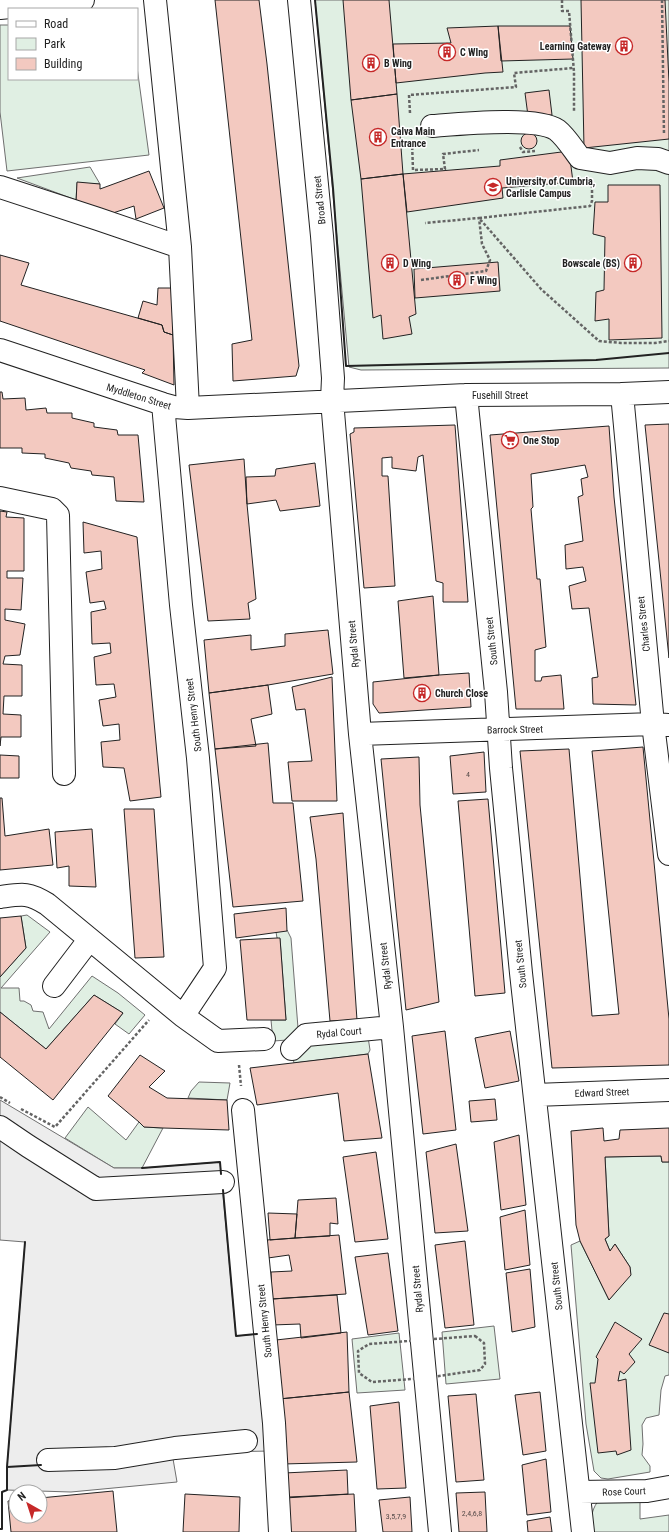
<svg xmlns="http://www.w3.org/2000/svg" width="669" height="1532" viewBox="0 0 669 1532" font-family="'Roboto Condensed',sans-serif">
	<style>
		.green { fill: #e0efe3; stroke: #6f6f6f }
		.parking { fill: #ededed; stroke: #6f6f6f }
		.building { fill: #f3c9c0; stroke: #222 }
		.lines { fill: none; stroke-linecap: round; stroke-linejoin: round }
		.minor-casing { stroke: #222; stroke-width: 24 }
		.path { stroke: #646464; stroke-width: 2.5; stroke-dasharray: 3 2; stroke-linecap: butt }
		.minor { stroke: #fff; stroke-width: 22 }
		.wall { stroke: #222; stroke-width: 2 }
		.labels { text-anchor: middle; stroke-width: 3; stroke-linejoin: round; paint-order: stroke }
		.number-label { font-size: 8px; fill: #564c4a }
		.poi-label { font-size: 10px; font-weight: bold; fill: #222; stroke: #fff; text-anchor: start }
		.street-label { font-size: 10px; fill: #222; stroke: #fff }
	</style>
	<rect width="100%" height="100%" fill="#fff"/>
	<path class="green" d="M 315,0 L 669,0 L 669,368 L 361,370 L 349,367 Z
		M 0,25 L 9,25 L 9,79 L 137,79 L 137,67 L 149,155 L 7,171 L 0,112 Z
		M 90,167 L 100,184 L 77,183 L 76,200 L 17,178 Z
		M 27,915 L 50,932 L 1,988 L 19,988 L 20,1001 L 24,1001 L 31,1005 L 33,1011 L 43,1012 L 49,1029 L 92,976 L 118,993 L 145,1015 L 129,1034 L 115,1024 L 123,1013 L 94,995 L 46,1049 L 0,1012 L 0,977 L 26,948 L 21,916 Z
		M 287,930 L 291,938 L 298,1028 L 288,1040 L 273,1041 L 271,1020 L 286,1020 L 280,939 L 277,938 L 276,932 Z
		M 367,1030 L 370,1050 L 368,1054 L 294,1063 L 291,1049 Z
		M 199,1082 L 230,1083 L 227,1100 L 188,1098 L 191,1091 Z
		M 88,1107 L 126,1140 L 139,1122 L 144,1127 L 163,1128 L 142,1168 L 114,1168 L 65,1138 Z
		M 661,1156 L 662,1162 L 669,1162 L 669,1375 L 665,1376 L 661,1390 L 659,1415 L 646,1418 L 642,1425 L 643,1444 L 642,1455 L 650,1466 L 650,1472 L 608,1479 L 601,1478 L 594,1471 L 586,1424 L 571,1245 L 580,1241 L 609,1300 L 630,1275 L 630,1267 L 615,1244 L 610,1251 L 605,1239 L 609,1236 L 605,1157 Z
		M 494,1326 L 500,1379 L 446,1384 L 442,1332 Z
		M 399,1333 L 405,1390 L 357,1393 L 352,1339 Z
		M 640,1488 L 640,1519 L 669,1515 L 669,1532 L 589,1532 C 593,1491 604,1496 640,1488 Z"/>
	<path class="parking" d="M 0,1100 L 114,1168 L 142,1168 L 220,1162 L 236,1336 L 259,1334 L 270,1451 L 172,1453 L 177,1482 L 71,1492 L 7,1490 L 7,1467 L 25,1242 L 0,1240 Z"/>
	<path class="building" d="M 215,0 L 259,0 L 267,64 L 299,366 L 296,376 L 233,381 L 232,344 L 252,340 Z
		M 343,0 L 389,0 L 397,94 L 351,100 Z
		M 581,0 L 665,0 L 669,82 L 669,139 L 584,148 Z
		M 498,26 L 570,26 L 573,59 L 501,61 Z
		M 498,26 L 503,72 L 485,73 L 396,83 L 393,44 L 451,43 L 447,28 Z
		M 549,90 L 552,115 L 528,116 L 525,93 Z
		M 397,94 L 403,174 L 361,179 L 351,100 Z
		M521 141a8 8 0 1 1 16 0a8 8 0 1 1-16 0Z
		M 569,151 L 573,182 L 502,188 L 503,198 L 407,212 L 403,174 L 500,166 L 500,160 Z
		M 149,171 L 164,208 L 136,219 L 134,206 L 107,215 L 76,203 L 77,182 L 100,184 L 100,189 Z
		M 403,174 L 416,314 L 409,317 L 412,334 L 383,339 L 381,315 L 373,318 L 361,179 Z
		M 608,185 L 660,185 L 662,338 L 609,340 L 609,319 L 595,321 L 596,292 L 604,290 L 605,237 L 593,234 L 595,202 L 608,202 Z
		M 0,255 L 29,263 L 21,285 L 162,325 L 164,332 L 173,335 L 174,385 L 142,373 L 145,370 L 0,321 Z
		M 498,262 L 500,291 L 415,298 L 414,269 Z
		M 158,288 L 173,288 L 173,335 L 164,332 L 162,325 L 138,318 L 143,301 L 157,305 Z
		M 0,392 L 2,392 L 3,399 L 25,398 L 26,410 L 46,408 L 47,413 L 72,413 L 72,418 L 94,423 L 94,427 L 117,430 L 118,435 L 138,435 L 144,502 L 116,501 L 114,477 L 92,475 L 91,471 L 71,468 L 69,463 L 45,458 L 45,454 L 22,453 L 22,448 L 0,448 Z
		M 669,424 L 669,658 L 645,425 Z
		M 455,425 L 468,602 L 443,602 L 443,583 L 436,581 L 423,455 L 418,457 L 416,471 L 392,468 L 392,457 L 382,458 L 382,476 L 388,476 L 395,586 L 364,588 L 350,434 L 354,432 L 354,428 Z
		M 609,426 L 614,497 L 636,705 L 593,704 L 592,678 L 598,677 L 589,608 L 572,609 L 569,586 L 586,581 L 583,567 L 566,569 L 565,545 L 583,541 L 578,497 L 583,495 L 581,479 L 588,477 L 585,465 L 531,474 L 533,507 L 531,509 L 537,579 L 540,579 L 546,647 L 535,650 L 535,681 L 541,681 L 542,677 L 561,675 L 564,709 L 516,709 L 490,435 Z
		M 244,459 L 247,504 L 256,599 L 248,603 L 250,619 L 208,621 L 189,465 Z
		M 315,463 L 320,506 L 280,511 L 276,500 L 247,504 L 246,477 L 275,476 L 276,469 Z
		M 0,511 L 7,512 L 6,517 L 24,518 L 24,571 L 7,571 L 7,578 L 23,578 L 21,610 L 5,609 L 5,620 L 25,624 L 20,655 L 5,656 L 3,664 L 22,665 L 22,696 L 4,696 L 3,714 L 21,715 L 21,737 L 1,737 L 0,746 Z
		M 83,522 L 137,537 L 161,797 L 130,801 L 124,768 L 103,767 L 101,742 L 120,740 L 119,724 L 103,726 L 99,700 L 116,697 L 114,684 L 96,685 L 94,657 L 111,653 L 110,643 L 92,644 L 91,612 L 106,609 L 104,601 L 90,603 L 86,572 L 102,569 L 101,551 L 84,553 Z
		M 433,596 L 439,675 L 404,678 L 398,601 Z
		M 328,630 L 333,674 L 268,685 L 209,693 L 204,640 L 251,635 L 251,650 L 285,646 L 285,634 Z
		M 469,673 L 471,707 L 379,713 L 373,704 L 373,682 L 439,675 Z
		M 332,677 L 337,801 L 292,801 L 288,762 L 312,761 L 305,709 L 296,710 L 292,687 Z
		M 268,685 L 272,714 L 251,719 L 256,746 L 215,749 L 209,693 Z
		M 268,743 L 273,803 L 293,803 L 303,901 L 233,907 L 215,749 Z
		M 643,747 L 669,1019 L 669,1065 L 552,1068 L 520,751 L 569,749 L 592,1016 L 619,1014 L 592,751 Z
		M 484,752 L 486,792 L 453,794 L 450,756 Z
		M 0,755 L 19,756 L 19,778 L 0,778 Z
		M 419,757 L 420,805 L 439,1002 L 406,1010 L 381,759 Z
		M 0,798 L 2,798 L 5,836 L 49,829 L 53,865 L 0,870 Z
		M 488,799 L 505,993 L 475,996 L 458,801 Z
		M 124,809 L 154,809 L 164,957 L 135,958 Z
		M 343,813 L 357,1020 L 330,1021 L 316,859 L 310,817 Z
		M 92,829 L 96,887 L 69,886 L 69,866 L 57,868 L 55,832 Z
		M 286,908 L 287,931 L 236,938 L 234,914 Z
		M 21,916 L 26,948 L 0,977 L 0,918 Z
		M 277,938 L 280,938 L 286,1020 L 247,1020 L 240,940 Z
		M 94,995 L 123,1013 L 53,1100 L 0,1057 L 0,1012 L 46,1049 Z
		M 445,1031 L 456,1130 L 423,1134 L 412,1036 Z
		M 510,1031 L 519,1081 L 485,1088 L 475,1038 Z
		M 368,1054 L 382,1138 L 344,1141 L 338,1093 L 257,1105 L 250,1068 Z
		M 140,1055 L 165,1071 L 149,1087 L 167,1098 L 227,1100 L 229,1130 L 163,1128 L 144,1127 L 139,1122 L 108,1096 Z
		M 495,1099 L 497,1120 L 471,1122 L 469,1101 Z
		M 603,1128 L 604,1141 L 619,1139 L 620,1130 L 669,1128 L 669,1162 L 662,1162 L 661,1156 L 605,1157 L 609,1236 L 605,1239 L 610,1251 L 615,1244 L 630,1267 L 631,1275 L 609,1300 L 580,1241 L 576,1225 L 571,1131 Z
		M 519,1135 L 526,1205 L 501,1210 L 494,1142 Z
		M 456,1144 L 468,1231 L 435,1233 L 426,1152 Z
		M 376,1152 L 388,1239 L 355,1242 L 343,1157 Z
		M 336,1198 L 338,1224 L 330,1223 L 330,1236 L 295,1238 L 298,1200 Z
		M 525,1210 L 530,1265 L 505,1270 L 500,1217 Z
		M 268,1213 L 297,1214 L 295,1238 L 270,1240 Z
		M 339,1235 L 346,1294 L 272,1299 L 271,1272 L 292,1271 L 289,1255 L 268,1258 L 267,1240 Z
		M 465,1241 L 474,1325 L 445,1328 L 435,1245 Z
		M 388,1253 L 398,1331 L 368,1335 L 355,1257 Z
		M 530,1269 L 535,1327 L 512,1332 L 506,1273 Z
		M 337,1295 L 341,1333 L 301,1338 L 300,1324 L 272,1325 L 272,1299 Z
		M 664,1313 L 669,1314 L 669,1353 L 649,1345 Z
		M 615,1322 L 642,1339 L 629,1354 L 635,1362 L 624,1374 L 620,1371 L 618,1381 L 626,1379 L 631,1450 L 617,1455 L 616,1451 L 598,1453 L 590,1383 L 595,1383 L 598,1359 L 596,1357 Z
		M 347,1332 L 349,1392 L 279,1399 L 276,1340 Z
		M 349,1392 L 357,1462 L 283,1464 L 279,1399 Z
		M 540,1392 L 546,1451 L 523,1455 L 515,1395 Z
		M 476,1394 L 484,1480 L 456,1482 L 448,1396 Z
		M 399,1402 L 406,1488 L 377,1489 L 370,1406 Z
		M 546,1459 L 551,1512 L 527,1515 L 522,1465 Z
		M 347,1470 L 348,1494 L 285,1498 L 284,1473 Z
		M 113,1491 L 117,1532 L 11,1532 L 8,1501 L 16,1500 L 16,1516 L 40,1516 L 40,1498 Z
		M 485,1492 L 487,1532 L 459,1532 L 456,1493 Z
		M 185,1494 L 240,1497 L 239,1532 L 183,1532 Z
		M 354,1494 L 356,1532 L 290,1532 L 289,1497 Z
		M 410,1497 L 412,1532 L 383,1532 L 379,1500 Z
		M 550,1517 L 552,1532 L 528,1532 L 527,1521 Z"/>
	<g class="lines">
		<g class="minor-casing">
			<path id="minor" d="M 155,0 L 180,247 L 188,408
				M 299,0 L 322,236 L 333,378 L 332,400 L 360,734 L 392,1027 L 440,1532
				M 0,8 L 83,0
				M 432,126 C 458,124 537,116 557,130 C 566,137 573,149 580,158 L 610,163 L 637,158 L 658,159 L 669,163
				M 0,187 L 98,219 L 180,247
				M 0,350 L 163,404 L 174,407 L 188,408 L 466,395 L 622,394 L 669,392
				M 622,394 L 653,724 L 669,854
				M 466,395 L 496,692 L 501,768 L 521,973 L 583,1532
				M 163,404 L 181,605 L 198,758 L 215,968 L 183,1016
				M 0,498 L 52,509 L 58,515 L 64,774
				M 360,734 L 653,724 L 669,725
				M 0,897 C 22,894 28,892 47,904 L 183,1016 L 218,1041 L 264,1039
				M 54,986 L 89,940
				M 292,1049 L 306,1035 L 392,1027
				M 535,1095 L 669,1090
				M 243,1110 L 274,1423 L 280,1532
				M 0,1127 L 28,1146 L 96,1189 L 223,1182
				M 48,1460 L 115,1458 L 175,1448 L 246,1441
				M 579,1492 L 647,1491 L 669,1487"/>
		</g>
		<path class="path" d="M 562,0 L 562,11 L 569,11 L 574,72 L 574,111
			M 662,0 L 664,135
			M 410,113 L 409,95 L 516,87 L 514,73 L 573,68
			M 412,142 L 413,170 L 445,169 L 443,154 L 479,150
			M 520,147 L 523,152 L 535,151
			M 592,185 L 592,201 L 590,206 L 479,218 L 541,289 L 599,341 L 621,343 L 655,343 L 669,341
			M 421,280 L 486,271 L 490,260 L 482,244 L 479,218 L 425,223
			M 239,1065 L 241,1086
			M 0,1097 L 10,1103
			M 21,1109 L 55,1127 L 149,1020
			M 475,1336 L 484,1343 L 485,1364 L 480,1370 L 425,1378 L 372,1382 L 359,1373 L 358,1351 L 369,1344 Z"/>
		<use href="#minor" class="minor"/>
		<path class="wall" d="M 315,0 L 333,188 L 346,366 L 596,360 L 669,353
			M 142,1168 L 220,1162 L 221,1174
			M 223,1190 L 236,1336 L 257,1334
			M 7,1467 L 41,1465
			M 0,1529 L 2,1529 L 2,1492 L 7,1490 L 7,1467 L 25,1242"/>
	</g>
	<defs>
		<g id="building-ring" transform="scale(0.9)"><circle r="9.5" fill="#fff" stroke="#c62828" stroke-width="1.5"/><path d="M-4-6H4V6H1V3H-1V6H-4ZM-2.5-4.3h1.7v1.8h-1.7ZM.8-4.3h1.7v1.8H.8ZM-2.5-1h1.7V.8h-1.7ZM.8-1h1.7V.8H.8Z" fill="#c62828"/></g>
		<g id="university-ring" transform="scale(0.9)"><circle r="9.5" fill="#fff" stroke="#c62828" stroke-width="1.5"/><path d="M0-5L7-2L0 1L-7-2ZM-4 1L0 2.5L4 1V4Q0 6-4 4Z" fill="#c62828"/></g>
		<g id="supermarket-ring" transform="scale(0.9)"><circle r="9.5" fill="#fff" stroke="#c62828" stroke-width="1.5"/><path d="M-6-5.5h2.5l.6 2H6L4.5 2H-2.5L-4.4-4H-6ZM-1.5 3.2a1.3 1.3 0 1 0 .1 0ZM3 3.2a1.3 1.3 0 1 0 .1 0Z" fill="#c62828"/></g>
	</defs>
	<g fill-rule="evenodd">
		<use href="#building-ring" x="624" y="46"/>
		<use href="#building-ring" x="447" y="52"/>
		<use href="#building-ring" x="371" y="63"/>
		<use href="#building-ring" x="378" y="137"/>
		<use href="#university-ring" x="493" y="187"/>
		<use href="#building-ring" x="390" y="263"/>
		<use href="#building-ring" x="633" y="263"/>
		<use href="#building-ring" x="457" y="280"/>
		<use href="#supermarket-ring" x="510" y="440"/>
		<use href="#building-ring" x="422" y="693"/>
	</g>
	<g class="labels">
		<g class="number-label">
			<text x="468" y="777">4</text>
			<text x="472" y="1516">2,4,6,8</text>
			<text x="396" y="1519">3,5,7,9</text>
		</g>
		<g class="poi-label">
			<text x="611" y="50" text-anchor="end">Learning Gateway</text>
			<text x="460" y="56">C WIng</text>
			<text x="384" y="67">B Wing</text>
			<text x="391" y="135">Calva Main<tspan x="391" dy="12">Entrance</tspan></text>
			<text x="506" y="185">University of Cumbria,<tspan x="506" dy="12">Carlisle Campus</tspan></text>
			<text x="403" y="267">D Wing</text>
			<text x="620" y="267" text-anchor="end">Bowscale (BS)</text>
			<text x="470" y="284">F Wing</text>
			<text x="523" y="444">One Stop</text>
			<text x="435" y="697">Church Close</text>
		</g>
		<g class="street-label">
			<text transform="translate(319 200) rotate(-96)" y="4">Broad Street</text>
			<text x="500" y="399">Fusehill Street</text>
			<text transform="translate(139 396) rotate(17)" y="4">Myddleton Street</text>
			<text transform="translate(643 624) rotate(-96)" y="4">Charles Street</text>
			<text transform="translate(491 641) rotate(-96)" y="4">South Street</text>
			<text transform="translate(353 644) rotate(-95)" y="4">Rydal Street</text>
			<text transform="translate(193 715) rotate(-97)" y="4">South Henry Street</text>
			<text transform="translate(515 729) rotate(-1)" y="4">Barrock Street</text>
			<text transform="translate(520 964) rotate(-96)" y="4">South Street</text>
			<text transform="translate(385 966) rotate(-96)" y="4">Rydal Street</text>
			<text transform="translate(339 1032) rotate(-5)" y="4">Rydal Court</text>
			<text transform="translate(602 1092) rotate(-2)" y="4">Edward Street</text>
			<text transform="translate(556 1286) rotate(-96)" y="4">South Street</text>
			<text transform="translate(417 1289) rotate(-95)" y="4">Rydal Street</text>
			<text transform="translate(264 1321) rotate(-96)" y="4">South Henry Street</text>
			<text transform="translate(624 1491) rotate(-2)" y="4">Rose Court</text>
		</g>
	</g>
	<rect x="8" y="8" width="130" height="72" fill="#ffffff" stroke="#a7a7a7"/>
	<rect x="16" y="21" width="20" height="6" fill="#ffffff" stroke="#a7a7a7"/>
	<text x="44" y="28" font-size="12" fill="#222222">Road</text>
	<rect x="16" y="38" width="20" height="12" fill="#e0efe3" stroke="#a7a7a7"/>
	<text x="44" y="48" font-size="12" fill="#222222">Park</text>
	<rect x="16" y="58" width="20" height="12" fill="#f3c9c0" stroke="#a7a7a7"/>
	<text x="44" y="68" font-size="12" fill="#222222">Building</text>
	<g transform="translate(28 1504) rotate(321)"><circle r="19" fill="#ffffff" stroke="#a7a7a7"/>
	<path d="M0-3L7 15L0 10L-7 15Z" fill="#c62828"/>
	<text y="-6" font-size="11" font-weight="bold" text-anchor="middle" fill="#222222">N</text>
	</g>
</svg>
